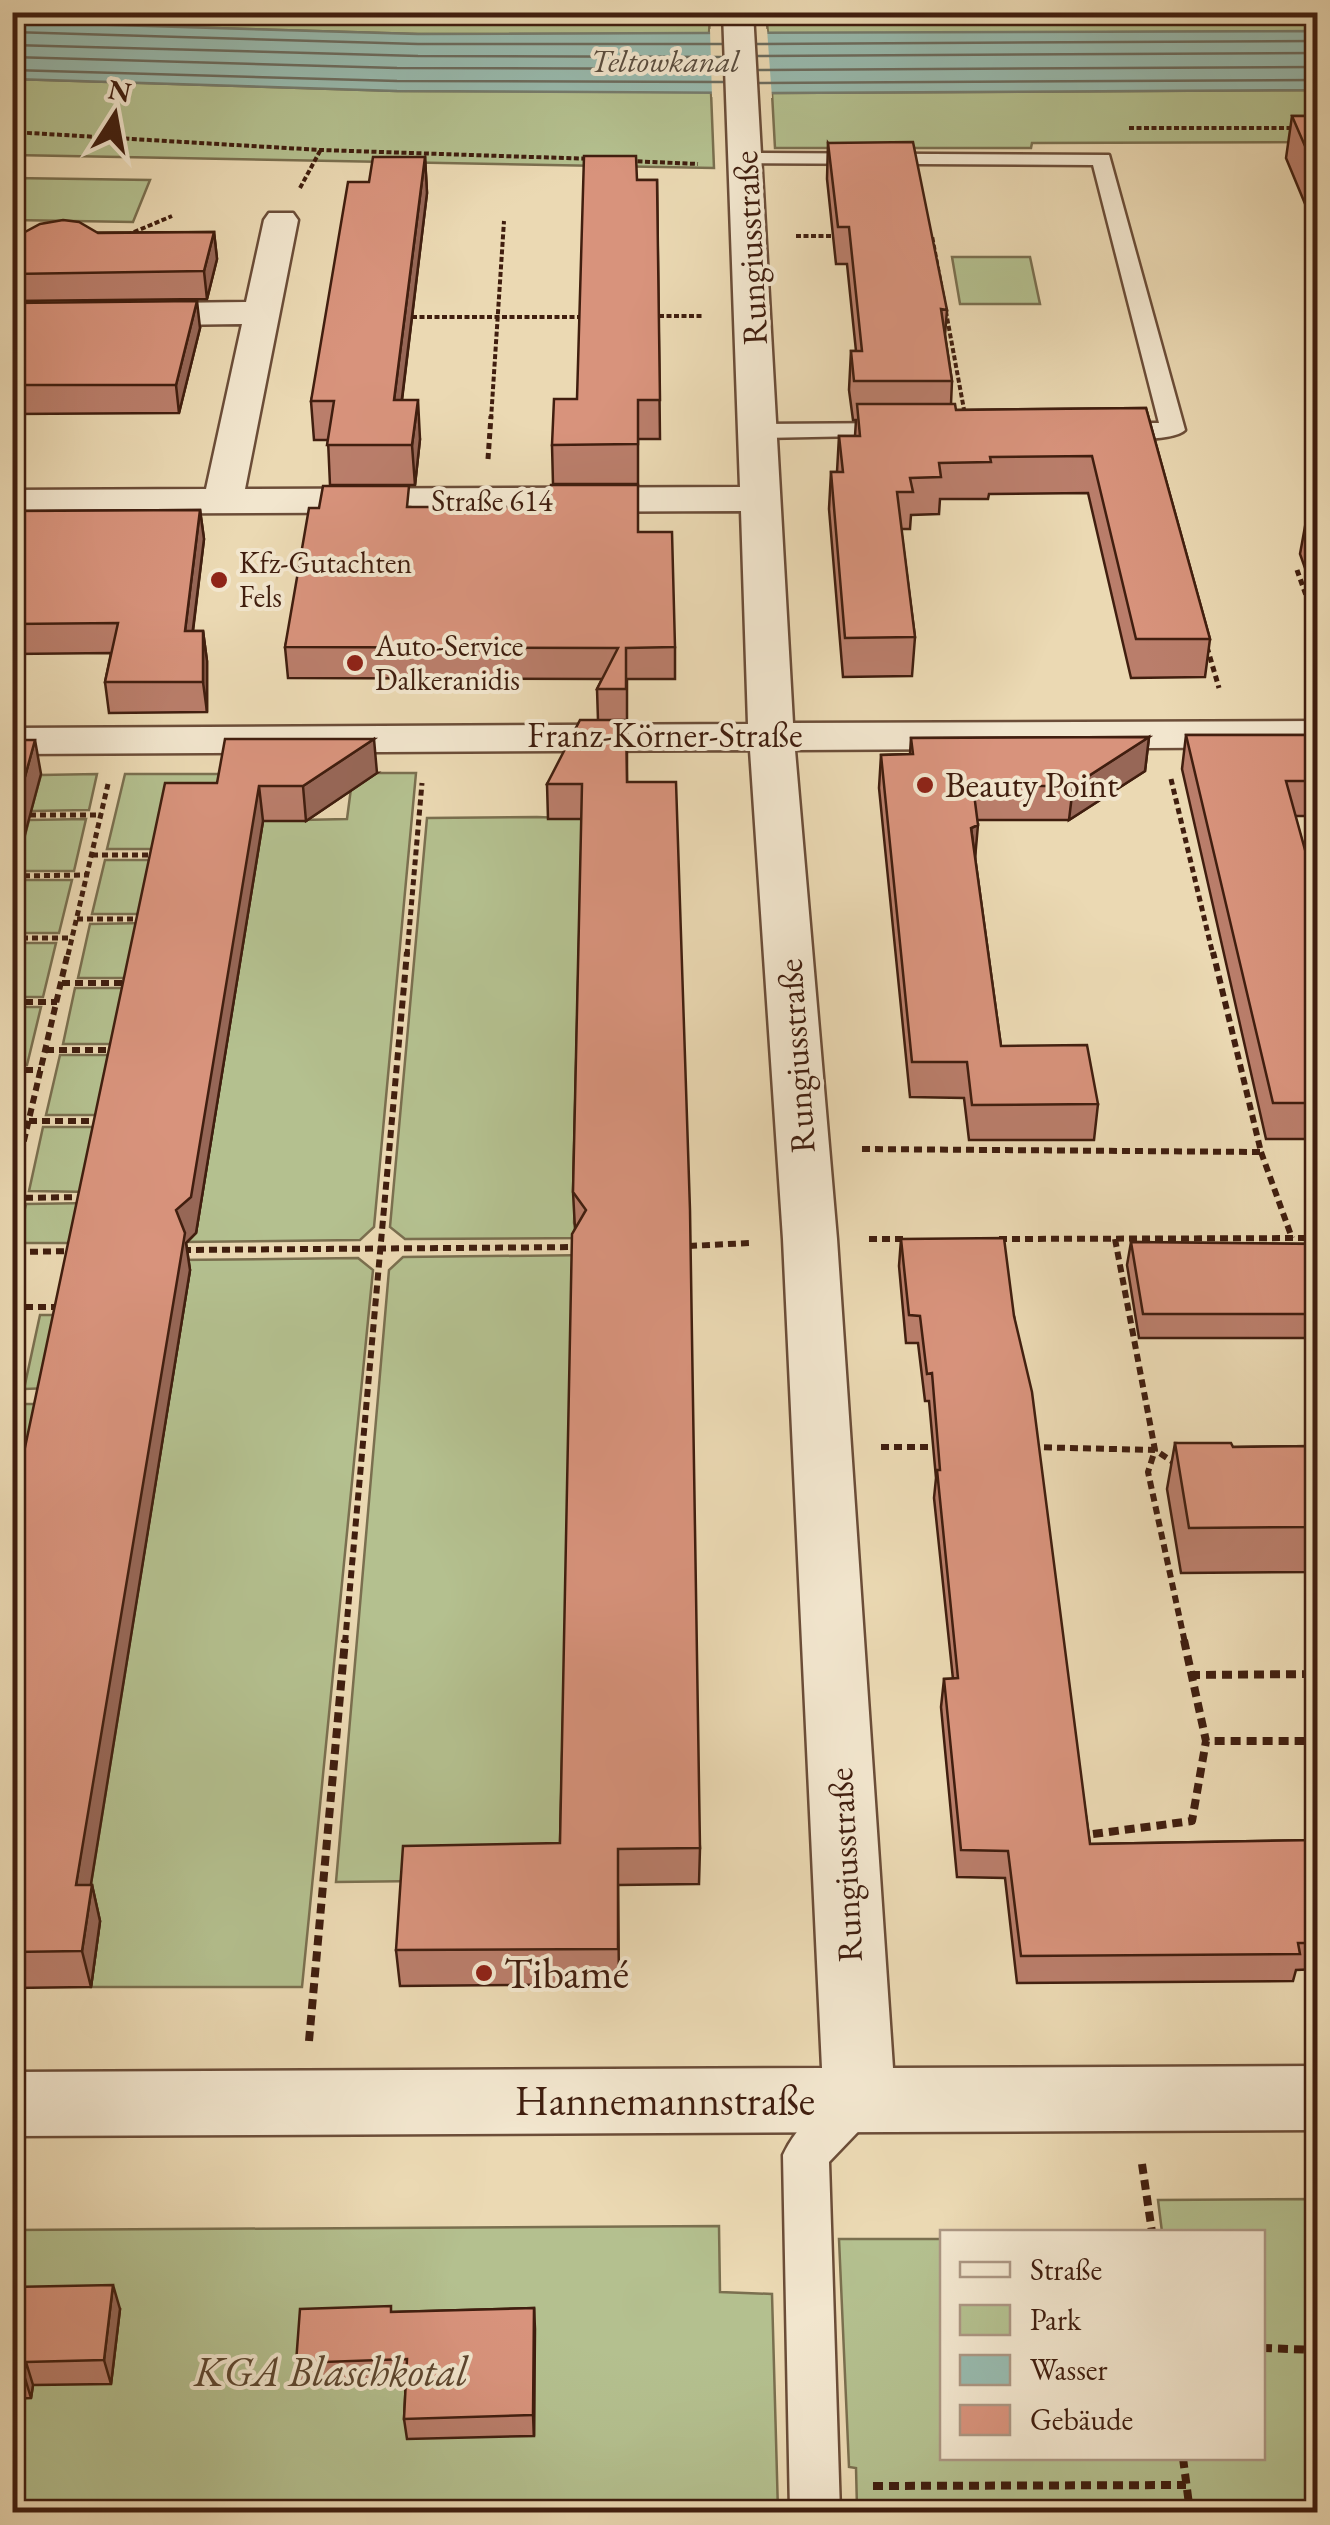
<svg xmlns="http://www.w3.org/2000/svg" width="1330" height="2525" viewBox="0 0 1330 2525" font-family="'EB Garamond',serif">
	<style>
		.green { fill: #b4c08f; stroke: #7a6f4f; stroke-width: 2.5 }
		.water { fill: #98baae; stroke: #757c6e; stroke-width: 2.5 }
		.pier { fill: #ebd9b3 }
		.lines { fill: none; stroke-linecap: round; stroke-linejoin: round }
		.shore { stroke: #6c6c5e; stroke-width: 2.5 }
		.lane-casing { stroke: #6b4d38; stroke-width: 5 }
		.street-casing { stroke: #6b4d38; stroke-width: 5 }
		.path-far3 { stroke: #401e0f; stroke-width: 4; stroke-dasharray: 5 2.5; stroke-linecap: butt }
		.path-far2 { stroke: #401e0f; stroke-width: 5; stroke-dasharray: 6 4; stroke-linecap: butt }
		.path-far1 { stroke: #401e0f; stroke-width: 6; stroke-dasharray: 8 5; stroke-linecap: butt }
		.path { stroke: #401e0f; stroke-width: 8; stroke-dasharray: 10 6; stroke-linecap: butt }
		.lane { fill: #f2e6ce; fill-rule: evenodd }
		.street { fill: #f2e6ce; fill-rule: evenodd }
		.wall { fill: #ba7e6b; stroke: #401e0f; stroke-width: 2.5 }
		.shaded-wall { fill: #976757; stroke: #401e0f; stroke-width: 2.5 }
		.building { fill: #d8937c; stroke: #401e0f; stroke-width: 2.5 }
		.poi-dot { fill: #8f2418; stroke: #f2e6ce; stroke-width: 4 }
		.labels { text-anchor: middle; stroke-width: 8; stroke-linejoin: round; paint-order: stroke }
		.far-street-label { font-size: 30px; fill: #401e0f; stroke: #f2e6ce }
		.far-poi-label { font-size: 30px; fill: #401e0f; stroke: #f2e6ce; text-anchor: start }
		.far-water-label { font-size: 32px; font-style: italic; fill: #5a4d3f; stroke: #f2e6ce }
		.street-label { font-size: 35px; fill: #401e0f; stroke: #f2e6ce }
		.poi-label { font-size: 35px; fill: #401e0f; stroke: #f2e6ce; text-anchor: start }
		.near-poi-label { font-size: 42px; fill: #401e0f; stroke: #f2e6ce; text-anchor: start }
		.near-street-label { font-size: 42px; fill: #401e0f; stroke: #f2e6ce }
		.near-park-label { font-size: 42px; font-style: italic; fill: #5d462f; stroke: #f2e6ce }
	</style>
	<rect width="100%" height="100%" fill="#ebd9b3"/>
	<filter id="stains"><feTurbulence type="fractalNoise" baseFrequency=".002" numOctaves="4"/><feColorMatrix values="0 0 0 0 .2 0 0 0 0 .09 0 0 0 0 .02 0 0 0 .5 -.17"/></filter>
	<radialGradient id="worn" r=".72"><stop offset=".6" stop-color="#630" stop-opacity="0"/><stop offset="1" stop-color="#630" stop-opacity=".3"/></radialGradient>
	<path class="green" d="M 13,12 L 710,13 L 709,34 L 418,34 L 13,22 Z
		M 1317,12 L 1318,31 L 768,34 L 766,13 Z
		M 13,79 L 397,91 L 711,92 L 714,168 L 13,155 Z
		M 1317,90 L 1317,142 L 1032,143 L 1031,148 L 775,148 L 772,93 Z
		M 13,178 L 150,180 L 133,222 L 13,220 Z
		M 952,257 L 1030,257 L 1040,304 L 960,304 Z
		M 353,773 L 416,773 L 374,1227 L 360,1240 L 180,1242 L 196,1233 L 255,867 L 253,821 L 347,819 Z
		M 97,774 L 89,810 L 31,811 L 41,775 Z
		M 125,774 L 229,774 L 163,849 L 107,849 Z
		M 537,817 L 591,819 L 574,1223 L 580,1235 L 592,1238 L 405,1239 L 390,1227 L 427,818 Z
		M 86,819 L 74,871 L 16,871 L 29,820 Z
		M 105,860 L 161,860 L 150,914 L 92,914 Z
		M 13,880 L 72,880 L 59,933 L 13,933 Z
		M 148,923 L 137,978 L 78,978 L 90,924 Z
		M 12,943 L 56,943 L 43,997 L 13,997 Z
		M 75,988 L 135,988 L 123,1044 L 63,1044 Z
		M 13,1007 L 41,1007 L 27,1065 L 13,1065 Z
		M 60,1055 L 121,1055 L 109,1115 L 46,1115 Z
		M 43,1127 L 107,1127 L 93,1192 L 29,1191 Z
		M 91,1203 L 83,1243 L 17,1243 L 26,1204 Z
		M 592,1255 L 583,1879 L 336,1882 L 389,1270 L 403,1257 Z
		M 358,1258 L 373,1270 L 302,1987 L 91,1987 L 100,1922 L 85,1921 L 190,1270 L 177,1260 Z
		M 40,1315 L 68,1315 L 53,1388 L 24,1389 Z
		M 21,1404 L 50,1404 L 33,1483 L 13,1483 L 13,1442 Z
		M 1317,2199 L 1317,2512 L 852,2512 L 852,2508 L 857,2508 L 856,2468 L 849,2467 L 839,2239 L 942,2239 L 942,2458 L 1262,2458 L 1262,2232 L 1162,2232 L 1158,2200 Z
		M 719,2226 L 720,2292 L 772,2294 L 778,2512 L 13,2512 L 12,2230 Z"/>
	<path class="water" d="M 13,22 L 418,34 L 1318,31 L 1317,90 L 772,93 L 397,91 L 13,79 Z"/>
	<path class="pier" d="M 710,29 L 767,29 L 772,98 L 712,97 Z"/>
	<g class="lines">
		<path class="shore" d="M 12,32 L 418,44 L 722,44
			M 757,44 L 1318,41
			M 12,45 L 418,56 L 722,57
			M 758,56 L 1318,53
			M 12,57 L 397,68 L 723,69
			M 12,70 L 397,81 L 723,82
			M 759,70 L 1318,67
			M 759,83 L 1318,80"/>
		<g class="lane-casing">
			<path id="lane" d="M 746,153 L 1109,155 L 1185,430 C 1174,442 1104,442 1093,430 L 1105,423 L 1159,423 L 1093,165 L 739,163 L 736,159 Z
				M 903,423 L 912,425 L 915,430 L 912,435 L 758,438 L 746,431 L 758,424 Z
				M 859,2080 L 875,2086 L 882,2100 L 875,2114 L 829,2162 L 840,2512 L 790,2512 L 783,2155 C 796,2127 830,2090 859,2080 Z"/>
		</g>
		<g class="street-casing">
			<path id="street" d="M 723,12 L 753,12 L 793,723 L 1318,721 L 1318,747 L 795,750 L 837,1239 L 893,2068 L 1318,2066 L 1318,2130 L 12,2136 L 12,2072 L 822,2068 L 783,1239 L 750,750 L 12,754 L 12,728 L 748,724 L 741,511 L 12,514 L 12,490 L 206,489 L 242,324 L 12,327 L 12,305 L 246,302 L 264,220 L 269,213 L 293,213 L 298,220 L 245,489 L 740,487 Z"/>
		</g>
		<path class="path-far3" d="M 1129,128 L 1296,128
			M 12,132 L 321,150 L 593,159
			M 630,161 L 698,164
			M 300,188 L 320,151
			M 127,235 L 172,216
			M 796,236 L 839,236
			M 926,236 L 932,236 L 965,415
			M 659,316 L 703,316
			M 412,317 L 582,317
			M 491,419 L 504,221"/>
		<path class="path-far2" d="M 488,459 L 491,416
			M 1297,570 L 1318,629
			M 1207,647 L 1219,688
			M 1171,779 L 1213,955
			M 30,815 L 101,815
			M 92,855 L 156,855
			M 14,876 L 87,875
			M 77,919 L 140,919
			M 12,938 L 72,938
			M 68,955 L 108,784
			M 407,955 L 422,783"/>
		<path class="path-far1" d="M 62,983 L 130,983
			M 12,1002 L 57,1002
			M 46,1050 L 115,1050
			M 12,1070 L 41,1070
			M 29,1121 L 102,1121
			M 12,1144 L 24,1144
			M 862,1149 L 1261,1152 L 1213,952
			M 1261,1152 L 1292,1238
			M 12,1192 L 68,952
			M 12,1198 L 86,1197
			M 869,1239 L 906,1239
			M 999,1239 L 1318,1238
			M 1115,1239 L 1155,1450 L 1148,1472 L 1185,1643
			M 689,1246 L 751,1243
			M 183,1250 L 581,1247
			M 17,1252 L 75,1251
			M 12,1269 L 14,1252
			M 12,1307 L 61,1307
			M 881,1447 L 938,1447
			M 1031,1447 L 1155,1450 L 1179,1466
			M 345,1643 L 407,952"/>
		<path class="path" d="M 1184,1640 L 1206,1741 L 1318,1741
			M 1190,1675 L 1318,1674
			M 1093,1834 L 1192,1821 L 1206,1741
			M 309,2041 L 345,1640
			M 1142,2164 L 1152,2232
			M 1262,2348 L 1318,2350
			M 1183,2458 L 1190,2512
			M 873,2486 L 1186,2485
			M 12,2511 L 147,2512"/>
		<use href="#lane" class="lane"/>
		<use href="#street" class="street"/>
	</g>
	<path class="wall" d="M 1292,116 L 1318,116 L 1318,235 L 1286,158 Z
		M 828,143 L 947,310 L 945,335 L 952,381 L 951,404 L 956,410 L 1146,408 L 1210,639 L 1205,677 L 1131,678 L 1088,493 L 989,494 L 988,499 L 940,499 L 939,514 L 911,515 L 910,529 L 901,529 L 915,637 L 912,676 L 843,677 L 829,509 L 831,472 L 837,472 L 839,436 L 855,436 L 856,420 L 853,420 L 849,390 L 851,351 L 856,351 L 847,264 L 836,264 L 827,179 Z
		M 425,157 L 427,193 L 402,400 L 420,439 L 415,485 L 330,485 L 328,440 L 314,440 L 311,401 L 369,182 Z
		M 637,180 L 657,180 L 660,439 L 638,439 L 638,484 L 553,484 L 552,445 L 577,399 Z
		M 214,232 L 217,259 L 207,299 L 12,301 L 12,233 Z
		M 12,303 L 200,328 L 179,413 L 12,414 Z
		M 410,507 L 638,532 L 675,647 L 675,679 L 627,679 L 627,782 L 700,1848 L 699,1884 L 618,1885 L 619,1984 L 400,1986 L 396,1950 L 560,1843 L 575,1229 L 573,1192 L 582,819 L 548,819 L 547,784 L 598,720 L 597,689 L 602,679 L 288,678 L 285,647 L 319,508 Z
		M 200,510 L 204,539 L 193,631 L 203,631 L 207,661 L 207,712 L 109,713 L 105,682 L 111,653 L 12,654 L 12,511 Z
		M 1306,521 L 1318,521 L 1318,605 L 1300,554 Z
		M 1186,735 L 1318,735 L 1318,816 L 1295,816 L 1318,897 L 1318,1139 L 1266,1139 L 1182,769 Z
		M 1149,737 L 1145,771 L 1069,820 L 977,820 L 975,857 L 1001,1046 L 1098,1104 L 1094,1140 L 969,1140 L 964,1098 L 910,1097 L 879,788 L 881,755 L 910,754 L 911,738 Z
		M 377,773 L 306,821 L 263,821 L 196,1233 L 186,1243 L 190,1270 L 90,1885 L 92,1885 L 100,1921 L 91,1987 L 12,1988 L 12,1509 L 217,783 Z
		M 901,1239 L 1014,1316 L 1090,1844 L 1318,1840 L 1318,1969 L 1296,1970 L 1293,1981 L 1017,1983 L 1005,1878 L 957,1877 L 941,1707 L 944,1679 L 953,1679 L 934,1498 L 936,1478 L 929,1401 L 925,1401 L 918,1343 L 906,1343 L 899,1266 Z
		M 1131,1242 L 1318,1244 L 1318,1338 L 1139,1338 L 1127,1265 Z
		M 1175,1443 L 1233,1447 L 1318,1446 L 1318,1572 L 1181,1573 L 1167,1489 Z
		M 12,2287 L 120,2309 L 111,2384 L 33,2385 L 31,2398 L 12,2399 Z
		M 534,2308 L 534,2436 L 407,2439 L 404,2419 L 406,2380 L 300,2384 L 296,2363 L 392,2312 Z"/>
	<path class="shaded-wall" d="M 425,157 L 427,193 L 397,439 L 394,400 Z
		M 214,232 L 217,259 L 207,299 L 204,271 Z
		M 197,301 L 200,328 L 179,413 L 176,385 Z
		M 418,400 L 420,439 L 415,485 L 412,445 Z
		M 200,510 L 204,539 L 189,661 L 185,631 Z
		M 203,631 L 207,661 L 207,712 L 203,682 Z
		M 1149,737 L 1145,771 L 1069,820 L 1073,786 Z
		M 374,739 L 377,773 L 306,821 L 303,786 Z
		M 35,740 L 41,774 L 12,883 L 12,824 Z
		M 259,786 L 263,821 L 196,1233 L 186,1243 L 190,1270 L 85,1921 L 76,1885 L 176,1210 Z
		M 978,825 L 975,859 L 971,828 Z
		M 92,1885 L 100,1921 L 91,1987 L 82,1951 Z
		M 113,2285 L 120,2309 L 111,2384 L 104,2360 Z
		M 534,2308 L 535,2329 L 534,2436 L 533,2415 Z
		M 26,2362 L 33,2385 L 31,2398 L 24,2375 Z"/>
	<path class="building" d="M 1292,116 L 1318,116 L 1318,176 Z
		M 913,142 L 947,310 L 941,309 L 952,381 L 854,381 L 851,351 L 862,351 L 849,227 L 838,227 L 828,143 Z
		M 584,156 L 636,156 L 637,180 L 657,180 L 660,400 L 638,400 L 638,444 L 552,445 L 554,399 L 577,399 Z
		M 373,157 L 425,157 L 394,400 L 418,400 L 412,445 L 327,445 L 334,401 L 311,401 L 348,182 L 369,182 Z
		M 63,220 L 79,222 L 98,233 L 214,232 L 204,271 L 12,274 L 12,233 L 23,233 L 40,224 Z
		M 197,301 L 176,385 L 12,385 L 12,303 Z
		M 857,404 L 955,404 L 956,410 L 1146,408 L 1210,639 L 1136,639 L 1092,456 L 990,457 L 991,462 L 939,463 L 941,477 L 910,478 L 913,492 L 897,492 L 915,637 L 845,638 L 831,472 L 843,472 L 839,436 L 860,436 Z
		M 551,485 L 638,485 L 638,532 L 672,532 L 675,647 L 626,648 L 626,689 L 597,689 L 618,648 L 285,647 L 309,508 L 319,508 L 323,486 L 409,486 L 407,507 L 550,507 Z
		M 200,510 L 185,631 L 203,631 L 203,682 L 105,682 L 118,623 L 12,624 L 12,511 Z
		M 1306,521 L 1318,521 L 1318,555 Z
		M 580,720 L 626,720 L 627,782 L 676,782 L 690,1210 L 700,1848 L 618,1849 L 618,1949 L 396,1950 L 403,1846 L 560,1843 L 572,1234 L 586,1210 L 573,1192 L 582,784 L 547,784 Z
		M 1186,735 L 1318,735 L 1318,781 L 1286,781 L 1318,897 L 1318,1103 L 1273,1103 Z
		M 1149,737 L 1073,786 L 973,786 L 978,825 L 971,828 L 1001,1046 L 1087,1045 L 1098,1104 L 972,1105 L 967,1062 L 912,1062 L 881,755 L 913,754 L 911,738 Z
		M 225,739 L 374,739 L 303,786 L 259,786 L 191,1197 L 176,1210 L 185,1233 L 76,1885 L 92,1885 L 82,1951 L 12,1952 L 12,1509 L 165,783 L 217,783 Z
		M 12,740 L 35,740 L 12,824 Z
		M 1004,1238 L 1014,1316 L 1032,1392 L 1090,1844 L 1318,1840 L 1318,1943 L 1298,1943 L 1300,1954 L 1021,1956 L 1008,1851 L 961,1850 L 944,1679 L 958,1678 L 937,1470 L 940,1470 L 932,1373 L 927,1374 L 920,1316 L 909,1315 L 901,1239 Z
		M 1131,1242 L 1318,1244 L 1318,1314 L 1143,1314 Z
		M 1175,1443 L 1231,1443 L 1233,1447 L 1318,1446 L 1318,1527 L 1189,1528 Z
		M 113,2285 L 104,2360 L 26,2362 L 24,2375 L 12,2375 L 12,2287 Z
		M 391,2306 L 391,2312 L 534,2308 L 533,2415 L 404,2419 L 407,2359 L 296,2363 L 300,2309 Z"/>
	<g class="poi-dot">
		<circle cx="219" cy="580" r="10"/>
		<circle cx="355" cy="663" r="10"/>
		<circle cx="925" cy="785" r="10"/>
		<circle cx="484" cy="1973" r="10"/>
	</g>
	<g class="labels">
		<g class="far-street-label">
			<text x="492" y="511">Straße 614</text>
		</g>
		<g class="far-poi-label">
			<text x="239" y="573">Kfz-Gutachten<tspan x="239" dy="34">Fels</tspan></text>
			<text x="375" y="656">Auto-Service<tspan x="375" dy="34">Dalkeranidis</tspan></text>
		</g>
		<g class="far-water-label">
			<text x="665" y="72">Teltowkanal</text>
		</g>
		<g class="street-label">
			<text transform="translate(750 248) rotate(-93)" y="12">Rungiusstraße</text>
			<text x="665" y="747">Franz-Körner-Straße</text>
			<text transform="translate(796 1056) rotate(-94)" y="12">Rungiusstraße</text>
			<text transform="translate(845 1865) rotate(-93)" y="12">Rungiusstraße</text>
		</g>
		<g class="poi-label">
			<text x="945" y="797">Beauty Point</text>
		</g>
		<g class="near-poi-label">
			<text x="504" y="1988">Tibamé</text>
		</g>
		<g class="near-street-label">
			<text x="665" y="2115">Hannemannstraße</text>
		</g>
		<g class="near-park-label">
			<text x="331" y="2386">KGA Blaschkotal</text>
		</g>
	</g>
	<rect width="1330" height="2525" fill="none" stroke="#ebd9b3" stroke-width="50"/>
	<rect x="15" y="15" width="1300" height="2495" fill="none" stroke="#401e0f" stroke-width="5"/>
	<rect x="25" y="25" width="1280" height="2475" fill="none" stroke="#401e0f" stroke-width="2.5"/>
	<rect x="940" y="2230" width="325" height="230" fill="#f2e6ce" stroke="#ab9682" stroke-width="2.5"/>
	<rect x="960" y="2262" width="50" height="15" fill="#f2e6ce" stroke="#ab9682" stroke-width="2.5"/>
	<text x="1030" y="2280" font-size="30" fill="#401e0f">Straße</text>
	<rect x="960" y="2305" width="50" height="30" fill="#b4c08f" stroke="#ab9682" stroke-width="2.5"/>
	<text x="1030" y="2330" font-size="30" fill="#401e0f">Park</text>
	<rect x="960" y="2355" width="50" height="30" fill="#98baae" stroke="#ab9682" stroke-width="2.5"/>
	<text x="1030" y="2380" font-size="30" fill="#401e0f">Wasser</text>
	<rect x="960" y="2405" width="50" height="30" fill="#d8937c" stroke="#ab9682" stroke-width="2.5"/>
	<text x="1030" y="2430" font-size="30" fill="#401e0f">Gebäude</text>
	<g transform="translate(115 115) rotate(11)" stroke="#f2e6ce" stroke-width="8" paint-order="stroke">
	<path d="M0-8L18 38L0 25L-18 38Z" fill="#401e0f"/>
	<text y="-15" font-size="28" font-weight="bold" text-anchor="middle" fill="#401e0f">N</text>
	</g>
	<rect width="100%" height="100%" filter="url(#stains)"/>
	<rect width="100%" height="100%" fill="url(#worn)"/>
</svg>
